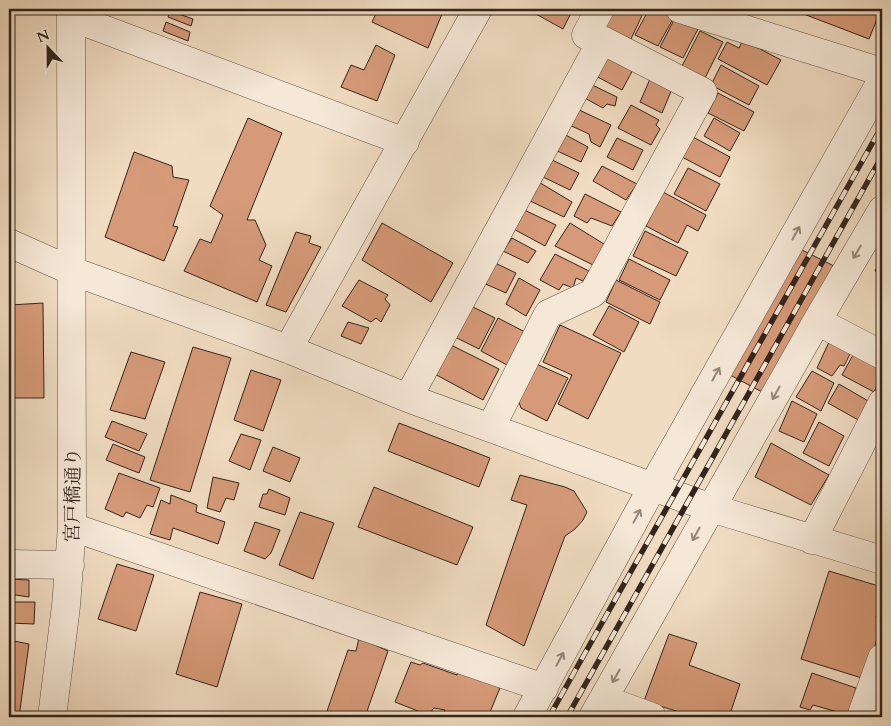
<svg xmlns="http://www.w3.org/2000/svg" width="891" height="726" viewBox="0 0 891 726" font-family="Cardo,'Noto Serif JP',serif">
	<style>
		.building { fill: #d69a78; stroke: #32241c }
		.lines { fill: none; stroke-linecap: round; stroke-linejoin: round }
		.minor-casing { stroke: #625245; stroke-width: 29 }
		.minor { stroke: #f5e8d7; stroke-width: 28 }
		.rail-casing { stroke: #32241c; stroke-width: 5.5 }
		.rail { stroke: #f5e8d7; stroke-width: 4; stroke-dasharray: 11; stroke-linecap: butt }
		.oneway { stroke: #94867a }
		.labels { text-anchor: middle; stroke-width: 4; stroke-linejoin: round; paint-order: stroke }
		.street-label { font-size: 19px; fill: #32241c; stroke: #f5e8d7 }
	</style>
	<rect width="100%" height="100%" fill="#f0dcc1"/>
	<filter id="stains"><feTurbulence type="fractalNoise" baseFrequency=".004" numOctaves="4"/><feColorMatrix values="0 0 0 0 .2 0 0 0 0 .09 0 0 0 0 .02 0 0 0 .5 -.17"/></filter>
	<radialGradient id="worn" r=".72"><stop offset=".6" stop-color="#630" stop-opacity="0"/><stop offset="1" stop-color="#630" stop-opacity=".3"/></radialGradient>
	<path class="building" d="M 378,9 L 444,9 L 428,48 L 372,22 Z
		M 527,9 L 573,9 L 563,29 Z
		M 612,9 L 645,9 L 631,39 L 603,27 Z
		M 649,9 L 658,9 L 674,17 L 658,46 L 635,35 Z
		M 803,9 L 881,9 L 869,39 L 801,13 Z
		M 170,11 L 193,19 L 191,26 L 168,17 Z
		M 675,18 L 698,29 L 683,58 L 660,47 Z
		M 166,22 L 190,32 L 188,41 L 163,31 Z
		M 700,31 L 723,42 L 705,78 L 682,66 Z
		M 743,40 L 781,60 L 767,85 L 718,59 L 727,42 L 739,48 Z
		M 376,45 L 395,55 L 377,101 L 341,87 L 351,65 L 364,70 Z
		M 603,54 L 635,66 L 622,90 L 594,75 Z
		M 721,65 L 759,86 L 749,105 L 711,85 Z
		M 650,79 L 672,89 L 662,113 L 640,102 Z
		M 586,82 L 617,97 L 615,106 L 607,104 L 603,108 L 579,95 Z
		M 718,93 L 754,112 L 744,131 L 708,113 Z
		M 631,105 L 659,120 L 656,125 L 660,129 L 651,145 L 618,128 Z
		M 575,108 L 611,125 L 600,147 L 591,142 L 589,134 L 565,123 Z
		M 248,118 L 282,133 L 247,220 L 255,220 L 266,245 L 259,260 L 272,266 L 257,302 L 184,271 L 200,239 L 211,243 L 223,215 L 210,206 Z
		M 714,118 L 740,133 L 730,151 L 704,136 Z
		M 562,133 L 588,147 L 581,162 L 553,149 Z
		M 693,137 L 730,157 L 720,177 L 682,157 Z
		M 617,138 L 643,150 L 633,170 L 607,157 Z
		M 134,152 L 172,166 L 173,177 L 189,180 L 173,226 L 178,227 L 164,261 L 105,237 Z
		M 550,159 L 579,173 L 570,190 L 541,176 Z
		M 602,166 L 637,184 L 626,200 L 593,181 Z
		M 688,168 L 720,184 L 706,211 L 674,194 Z
		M 537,181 L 572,202 L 564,217 L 528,200 Z
		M 663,192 L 706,215 L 698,231 L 687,225 L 678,243 L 646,226 Z
		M 585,194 L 621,212 L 612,226 L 591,218 L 587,223 L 574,216 Z
		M 520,208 L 556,225 L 545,246 L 508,226 Z
		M 382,223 L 453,263 L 431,302 L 362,260 Z
		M 570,223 L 604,244 L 593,265 L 555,246 Z
		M 645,231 L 688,252 L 676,276 L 633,256 Z
		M 296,232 L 311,236 L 309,243 L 321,247 L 286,312 L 266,305 Z
		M 512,238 L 536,251 L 528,263 L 503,251 Z
		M 800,249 L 836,267 L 766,394 L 730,375 Z
		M 555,254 L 589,271 L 583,281 L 576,278 L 573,288 L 563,284 L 559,290 L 540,280 Z
		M 882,255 L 882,274 L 875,271 Z
		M 629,259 L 670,280 L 660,300 L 619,280 Z
		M 493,262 L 516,273 L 506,293 L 481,282 Z
		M 519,278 L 540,290 L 526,316 L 506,304 Z
		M 359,280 L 388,295 L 385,299 L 390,305 L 381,322 L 376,318 L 371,322 L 342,306 Z
		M 616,280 L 660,302 L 650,324 L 606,302 Z
		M 9,300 L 10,305 L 43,303 L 44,398 L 9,398 Z
		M 469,305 L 495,318 L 479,349 L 453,336 Z
		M 609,306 L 639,322 L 624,352 L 593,335 Z
		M 498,318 L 525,332 L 507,365 L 481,351 Z
		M 348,322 L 369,328 L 361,344 L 341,336 Z
		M 560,325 L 621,353 L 588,419 L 558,404 L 572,375 L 543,362 Z
		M 445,342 L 499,369 L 483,400 L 429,371 Z
		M 829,342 L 851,352 L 844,366 L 840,365 L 832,376 L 817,368 Z
		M 193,347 L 231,358 L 190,492 L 150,480 Z
		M 131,352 L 165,362 L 145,419 L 110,410 Z
		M 854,353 L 882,366 L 882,376 L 874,392 L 842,375 Z
		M 534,363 L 568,378 L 547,421 L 521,408 L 517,397 Z
		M 251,370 L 281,380 L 263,431 L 234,420 Z
		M 812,371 L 834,383 L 821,411 L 796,397 Z
		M 839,384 L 870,402 L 860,421 L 828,403 Z
		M 792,401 L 817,414 L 804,442 L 779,431 Z
		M 112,421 L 147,434 L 139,451 L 105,437 Z
		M 819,422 L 844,436 L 829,466 L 803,453 Z
		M 399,423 L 490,458 L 479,487 L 388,451 Z
		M 241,434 L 261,440 L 250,470 L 229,461 Z
		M 771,443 L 829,475 L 811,505 L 755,477 Z
		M 113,444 L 145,457 L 139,473 L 106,460 Z
		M 273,447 L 300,458 L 290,482 L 263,471 Z
		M 119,473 L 160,488 L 153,507 L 147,505 L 140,518 L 126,512 L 123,517 L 105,509 Z
		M 520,475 L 565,487 L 574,491 L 587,512 L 583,520 L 575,529 L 565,536 L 524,646 L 486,625 L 527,505 L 511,500 Z
		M 213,477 L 239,483 L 234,500 L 226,498 L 220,512 L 207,508 Z
		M 374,487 L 473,527 L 457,565 L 358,527 Z
		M 269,489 L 290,498 L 285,515 L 259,507 L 263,494 L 267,494 Z
		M 171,495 L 197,505 L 196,512 L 225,522 L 218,544 L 173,528 L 170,540 L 150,534 L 161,500 L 170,504 Z
		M 300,512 L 334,523 L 313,579 L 279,565 Z
		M 255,522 L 280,530 L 271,553 L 265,559 L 244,551 Z
		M 117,564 L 154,575 L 136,631 L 98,619 Z
		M 829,571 L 882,587 L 882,598 L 876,617 L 882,619 L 882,622 L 865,679 L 801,659 Z
		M 9,579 L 29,580 L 29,597 L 9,594 Z
		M 200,592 L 242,604 L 217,687 L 176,674 Z
		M 9,602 L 35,602 L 34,624 L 9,623 Z
		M 669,634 L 697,643 L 689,665 L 740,684 L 729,717 L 695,717 L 644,701 Z
		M 359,638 L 388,651 L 365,717 L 325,717 L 348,650 L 356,651 Z
		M 9,640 L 29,644 L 19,717 L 9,717 Z
		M 411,662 L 420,665 L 423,663 L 457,675 L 460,668 L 502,683 L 488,717 L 442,717 L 445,710 L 434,708 L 428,715 L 395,702 Z
		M 812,673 L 856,688 L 848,715 L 813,705 L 810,710 L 800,707 Z"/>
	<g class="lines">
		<g class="minor-casing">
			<path id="minor" d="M 680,9 L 882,72
				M 71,17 L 405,142
				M 9,243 L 72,271 L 288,349 L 408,398 L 711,508 L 882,560
				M 817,321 L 882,355
				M 288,349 L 478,9
				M 408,398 L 602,40
				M 491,427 L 548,314 L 593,293 L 703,92 L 602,40 L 586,35 L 600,9
				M 72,527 L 544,688
				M 812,540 L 882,403
				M 9,564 L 70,565
				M 603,699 L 652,717
				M 52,717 L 66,606 L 72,527 L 71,9
				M 527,717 L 653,486 L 882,80
				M 593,717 L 817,321 L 882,210
				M 861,717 L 882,658"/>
		</g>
		<use href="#minor" class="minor"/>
		<g class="rail-casing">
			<path id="rail" d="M 549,717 L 882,126
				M 567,717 L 882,156"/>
		</g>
		<use href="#rail" class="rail"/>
	</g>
	<defs><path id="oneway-shaft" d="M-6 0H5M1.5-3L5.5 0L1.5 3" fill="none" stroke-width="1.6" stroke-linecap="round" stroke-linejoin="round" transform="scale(1.25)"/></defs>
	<g class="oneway">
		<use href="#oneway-shaft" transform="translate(796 233) rotate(-61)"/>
		<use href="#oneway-shaft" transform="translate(857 252) rotate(121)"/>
		<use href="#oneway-shaft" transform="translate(716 374) rotate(-61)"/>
		<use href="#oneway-shaft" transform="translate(776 393) rotate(119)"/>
		<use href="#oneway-shaft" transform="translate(637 516) rotate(-62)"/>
		<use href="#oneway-shaft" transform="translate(696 534) rotate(119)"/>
		<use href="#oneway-shaft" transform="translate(560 659) rotate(-62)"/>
		<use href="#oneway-shaft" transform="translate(616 676) rotate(119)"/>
	</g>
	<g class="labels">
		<g class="street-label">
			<text transform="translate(72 495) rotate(-89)" y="7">宮戸橋通り</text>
		</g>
	</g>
	<rect width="891" height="726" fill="none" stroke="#f0dcc1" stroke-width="30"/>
	<rect x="10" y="10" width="871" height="706" fill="none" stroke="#32241c" stroke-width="2.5"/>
	<rect x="15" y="15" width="861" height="696" fill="none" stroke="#32241c"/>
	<g transform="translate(48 48) rotate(338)" stroke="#f5e8d7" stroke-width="4" paint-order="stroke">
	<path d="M0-4L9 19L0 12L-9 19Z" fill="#32241c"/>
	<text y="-8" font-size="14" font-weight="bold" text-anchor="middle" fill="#32241c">N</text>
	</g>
	<rect width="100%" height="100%" filter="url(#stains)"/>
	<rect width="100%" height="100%" fill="url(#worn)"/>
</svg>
